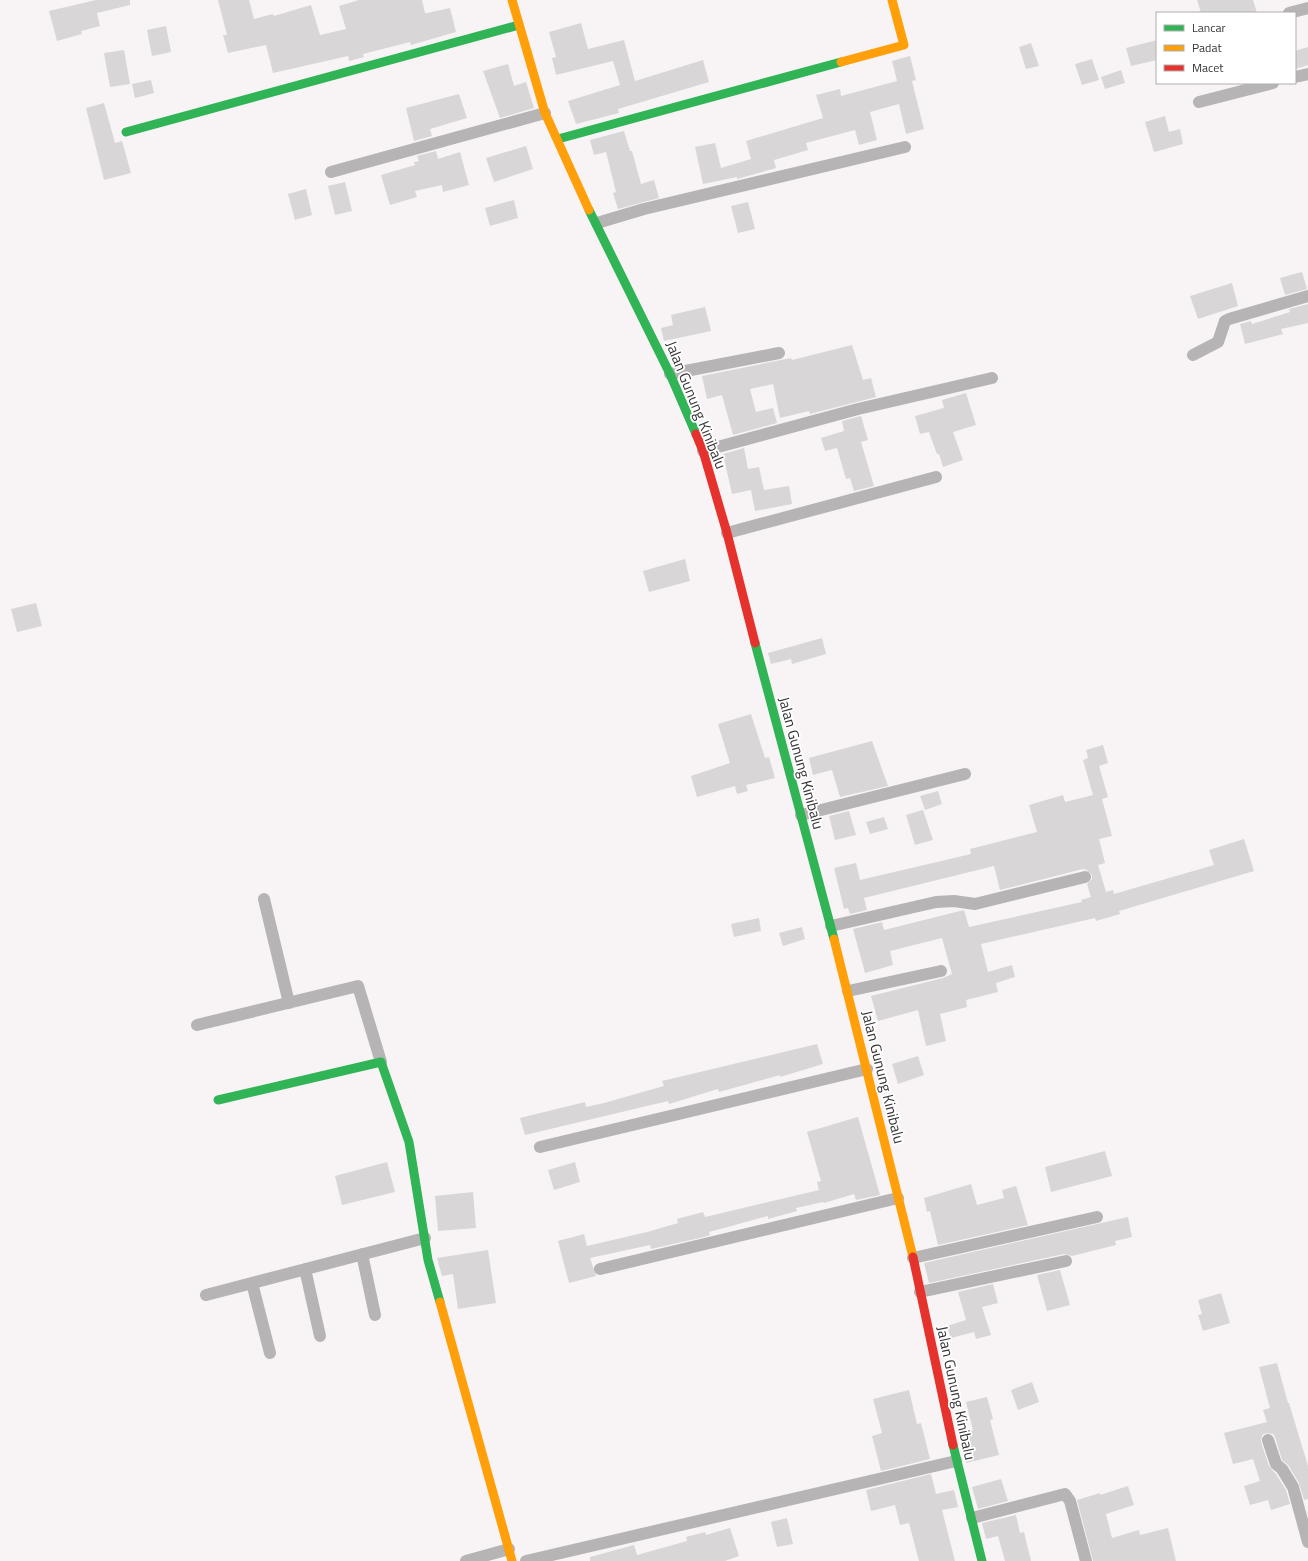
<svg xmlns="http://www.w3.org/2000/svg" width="1308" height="1561" viewBox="0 0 1308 1561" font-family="'Titillium Web',sans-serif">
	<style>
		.building { fill: #d8d6d6 }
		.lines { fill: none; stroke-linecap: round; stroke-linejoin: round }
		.street { stroke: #b6b4b5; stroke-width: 12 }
		.fast { stroke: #30b455; stroke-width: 9 }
		.slow { stroke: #ff9f0a; stroke-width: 9 }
		.jam { stroke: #e5322d; stroke-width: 9 }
		.labels { text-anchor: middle; stroke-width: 3.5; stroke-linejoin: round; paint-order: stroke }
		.street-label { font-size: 15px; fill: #363435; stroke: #fff }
	</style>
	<rect width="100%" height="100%" fill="#f8f4f6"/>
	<path class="building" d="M 96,0 L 130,0 L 130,5 L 97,13 L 100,26 L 81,31 L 82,34 L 57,41 L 49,11 Z
		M 218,0 L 249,0 L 254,19 L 273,14 L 274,16 L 311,5 L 320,35 L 346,29 L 339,6 L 359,0 L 422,0 L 425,13 L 427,13 L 450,8 L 456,32 L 411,45 L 410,42 L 363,54 L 364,57 L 349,61 L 348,56 L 273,73 L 266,45 L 228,53 L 223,35 L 227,35 Z
		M 1197,0 L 1253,0 L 1257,13 L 1201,13 Z
		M 581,23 L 588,49 L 624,40 L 635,81 L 703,60 L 709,82 L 618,109 L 619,113 L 576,124 L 568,101 L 620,85 L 613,61 L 556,75 L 552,58 L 556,57 L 549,32 Z
		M 166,26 L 171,52 L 152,56 L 147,30 Z
		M 1157,40 L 1157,60 L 1131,66 L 1126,48 Z
		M 1031,43 L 1039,66 L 1026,69 L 1019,47 Z
		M 1308,47 L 1308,65 L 1295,69 L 1295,51 Z
		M 124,50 L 130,84 L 110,87 L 104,53 Z
		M 910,56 L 916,80 L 912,81 L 924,129 L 906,134 L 899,104 L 870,112 L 877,140 L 859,145 L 855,130 L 806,143 L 808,150 L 774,160 L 776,168 L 737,179 L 737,177 L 703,184 L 695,147 L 715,143 L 721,168 L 751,159 L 746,141 L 823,118 L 816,95 L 840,89 L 841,96 L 897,81 L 892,61 Z
		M 1092,59 L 1099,80 L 1082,85 L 1075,64 Z
		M 508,64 L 514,86 L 526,82 L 534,108 L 500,118 L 483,71 Z
		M 1121,70 L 1125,83 L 1105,89 L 1101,77 Z
		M 151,80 L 154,93 L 135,98 L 132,84 Z
		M 459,94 L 467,118 L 430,129 L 432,136 L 414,141 L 406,108 Z
		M 104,103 L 115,143 L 122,141 L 131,173 L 104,180 L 86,108 Z
		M 1165,116 L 1169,132 L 1180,129 L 1183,144 L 1154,152 L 1145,122 Z
		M 624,131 L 630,151 L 632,151 L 641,184 L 654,180 L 659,198 L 618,209 L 613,193 L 616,192 L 606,152 L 594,155 L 590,140 Z
		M 526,146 L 533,169 L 494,182 L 486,158 Z
		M 436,151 L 438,159 L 460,152 L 469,185 L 443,192 L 442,185 L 415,191 L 417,197 L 390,205 L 381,175 L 415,165 L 414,162 L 419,161 L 417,156 Z
		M 345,182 L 352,211 L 335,215 L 328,186 Z
		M 306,189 L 312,215 L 295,220 L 288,194 Z
		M 514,200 L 518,218 L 490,226 L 485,208 Z
		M 748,202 L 755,229 L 738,233 L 731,206 Z
		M 1302,272 L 1307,289 L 1285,295 L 1280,278 Z
		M 1232,283 L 1238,306 L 1198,319 L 1190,296 Z
		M 1308,304 L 1308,323 L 1281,329 L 1283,334 L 1245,344 L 1240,324 L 1251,321 L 1252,324 L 1290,312 L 1289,309 Z
		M 705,307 L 711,331 L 664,341 L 661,328 L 673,325 L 671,315 Z
		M 852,345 L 863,380 L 871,378 L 876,397 L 810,414 L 809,411 L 780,418 L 773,384 L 750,389 L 756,412 L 773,408 L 777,423 L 733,435 L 722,395 L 707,399 L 702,376 L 791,358 L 792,360 Z
		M 966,393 L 976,425 L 953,432 L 963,460 L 943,467 L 939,454 L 937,454 L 929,432 L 920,434 L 915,416 L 944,408 L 942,400 Z
		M 861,416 L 868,440 L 861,442 L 874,486 L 854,491 L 850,478 L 846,479 L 837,448 L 825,451 L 821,438 L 844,431 L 842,421 Z
		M 744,448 L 748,469 L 759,467 L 764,490 L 789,486 L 792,504 L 755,511 L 751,490 L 732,494 L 723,454 Z
		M 685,559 L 690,581 L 649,592 L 643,571 Z
		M 36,603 L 42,626 L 17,632 L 11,609 Z
		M 822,638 L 826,654 L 792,664 L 791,659 L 771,664 L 768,653 Z
		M 751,714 L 765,758 L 769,757 L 775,778 L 746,785 L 748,791 L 737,794 L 735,786 L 697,797 L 691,776 L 730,763 L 718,724 Z
		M 872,741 L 888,786 L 840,797 L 832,770 L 813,775 L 809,758 Z
		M 1103,745 L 1108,763 L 1099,766 L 1108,797 L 1102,799 L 1112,836 L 1099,839 L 1105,863 L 1098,865 L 1106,892 L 1113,890 L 1114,894 L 1214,865 L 1209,850 L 1244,839 L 1254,871 L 1119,911 L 1120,914 L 1096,921 L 1095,918 L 981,944 L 988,972 L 1012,965 L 1015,977 L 996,983 L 998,992 L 966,1000 L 967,1007 L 940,1014 L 946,1041 L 926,1046 L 918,1010 L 878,1021 L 871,996 L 943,978 L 952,974 L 942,938 L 890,951 L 893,965 L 865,973 L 853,929 L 882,922 L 884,930 L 964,910 L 969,927 L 1082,902 L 1081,900 L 1091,897 L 1087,884 L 1092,879 L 1092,875 L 1087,870 L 1083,869 L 1000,890 L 994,866 L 864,898 L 867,910 L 850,914 L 848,908 L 844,909 L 834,868 L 856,863 L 860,880 L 971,854 L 970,849 L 1037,832 L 1029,805 L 1063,795 L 1065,802 L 1093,795 L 1083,760 L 1088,758 L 1086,750 Z
		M 938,791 L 942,804 L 925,810 L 920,796 Z
		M 923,810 L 933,840 L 915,845 L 906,815 Z
		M 849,811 L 856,835 L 835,840 L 829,816 Z
		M 884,817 L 888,829 L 870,834 L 866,822 Z
		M 759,918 L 761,931 L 734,937 L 731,924 Z
		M 802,927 L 805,939 L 783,946 L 779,933 Z
		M 817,1044 L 823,1064 L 780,1077 L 780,1075 L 719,1092 L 718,1089 L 669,1104 L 668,1101 L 525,1135 L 520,1118 L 585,1102 L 586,1107 L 604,1103 L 664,1086 L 662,1081 Z
		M 918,1056 L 924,1075 L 898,1084 L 892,1064 Z
		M 858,1117 L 880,1195 L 856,1200 L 854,1194 L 824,1203 L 823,1202 L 796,1208 L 797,1211 L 768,1219 L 768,1216 L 709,1232 L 710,1235 L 704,1237 L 651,1249 L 650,1245 L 590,1258 L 596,1276 L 569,1283 L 558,1241 L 584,1234 L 587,1246 L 647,1232 L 678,1223 L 677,1219 L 703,1212 L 705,1217 L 819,1190 L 817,1182 L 821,1181 L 807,1132 Z
		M 1105,1151 L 1112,1176 L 1051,1192 L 1045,1167 Z
		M 387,1162 L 395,1192 L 342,1205 L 335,1176 Z
		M 575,1162 L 580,1182 L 554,1190 L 548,1170 Z
		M 971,1184 L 977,1205 L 1004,1198 L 1002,1190 L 1016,1186 L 1028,1225 L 938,1245 L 930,1211 L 927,1212 L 924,1198 Z
		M 473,1192 L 476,1228 L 438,1231 L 435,1196 Z
		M 1128,1217 L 1132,1237 L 1115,1241 L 1116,1245 L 1072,1256 L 1064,1254 L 929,1283 L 924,1263 Z
		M 488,1250 L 496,1303 L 458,1309 L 453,1274 L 442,1276 L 437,1258 Z
		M 1060,1270 L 1070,1305 L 1047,1311 L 1037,1275 Z
		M 993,1284 L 998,1303 L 982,1307 L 991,1335 L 976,1339 L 974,1332 L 951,1338 L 947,1326 L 966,1320 L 958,1292 Z
		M 1221,1293 L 1230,1323 L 1203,1331 L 1198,1315 L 1202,1314 L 1198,1300 Z
		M 1277,1363 L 1288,1403 L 1289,1403 L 1308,1466 L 1308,1499 L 1304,1500 L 1299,1483 L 1288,1465 L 1282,1460 L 1275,1437 L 1273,1434 L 1266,1433 L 1262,1435 L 1261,1442 L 1269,1466 L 1276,1474 L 1286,1490 L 1290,1504 L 1271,1510 L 1268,1500 L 1250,1505 L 1244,1486 L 1260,1481 L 1253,1459 L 1233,1464 L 1224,1433 L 1267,1422 L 1263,1410 L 1270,1408 L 1259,1367 Z
		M 1032,1382 L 1039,1402 L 1018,1410 L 1011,1390 Z
		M 909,1390 L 917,1424 L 921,1423 L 930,1459 L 881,1471 L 872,1436 L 882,1433 L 873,1399 Z
		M 987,1397 L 993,1419 L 990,1420 L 999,1455 L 966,1463 L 960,1434 L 973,1430 L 966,1402 Z
		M 931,1474 L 936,1494 L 954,1490 L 958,1507 L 942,1510 L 955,1561 L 919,1561 L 909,1523 L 900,1525 L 895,1505 L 871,1511 L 866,1490 Z
		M 1001,1479 L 1008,1501 L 978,1509 L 972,1487 Z
		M 1128,1486 L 1134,1505 L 1106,1514 L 1112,1538 L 1139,1530 L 1140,1535 L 1168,1528 L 1176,1561 L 1093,1561 L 1077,1500 L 1100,1493 L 1100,1495 Z
		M 1016,1515 L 1020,1533 L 1024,1532 L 1031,1561 L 1005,1561 L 998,1536 L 986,1539 L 982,1523 Z
		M 787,1518 L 793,1544 L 777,1547 L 771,1522 Z
		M 730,1528 L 739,1556 L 725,1561 L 590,1561 L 590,1557 L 634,1545 L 637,1555 L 687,1541 L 686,1537 L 705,1532 L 706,1535 Z"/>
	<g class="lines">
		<path class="street" d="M 1289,13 L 1308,8
			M 1295,77 L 1308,74
			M 1199,102 L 1273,83
			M 331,172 L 545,113
			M 597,223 L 644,209 L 905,147
			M 1193,355 L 1218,342 L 1225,321 L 1229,319 L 1308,296
			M 670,374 L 779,353
			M 703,451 L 858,409 L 992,378
			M 727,533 L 936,477
			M 801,815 L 965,774
			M 264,899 L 289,1003
			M 831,926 L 936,902 L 954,901 L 975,904 L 1085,877
			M 848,991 L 941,971
			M 197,1025 L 358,986 L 381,1062
			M 540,1147 L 867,1069
			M 362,1254 L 375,1315
			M 913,1258 L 1097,1217
			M 305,1269 L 320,1336
			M 600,1269 L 898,1198
			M 252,1283 L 270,1353
			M 920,1292 L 1066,1261
			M 206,1295 L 425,1238
			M 1268,1440 L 1276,1464 L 1282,1469 L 1293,1487 L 1308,1542
			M 972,1518 L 1065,1494 L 1070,1501 L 1086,1561
			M 466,1561 L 509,1549
			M 526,1561 L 956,1461"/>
		<path class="fast" d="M 126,132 L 519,25
			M 558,139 L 841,62
			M 589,210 L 670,374 L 696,434
			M 755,643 L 834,939
			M 218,1100 L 381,1062 L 409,1142 L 428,1260 L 440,1302
			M 953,1445 L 982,1561"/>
		<path class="slow" d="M 512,0 L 545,113 L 589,210
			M 841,62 L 904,45 L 892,0
			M 834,939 L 913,1257
			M 440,1302 L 512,1561"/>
		<path class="jam" d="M 696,434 L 703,451 L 727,533 L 755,643
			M 913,1257 L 953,1445"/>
	</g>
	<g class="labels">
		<g class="street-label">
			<text transform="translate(696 405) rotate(68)" y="5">Jalan Gunung Kinibalu</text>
			<text transform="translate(801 763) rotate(75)" y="5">Jalan Gunung Kinibalu</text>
			<text transform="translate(883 1077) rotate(76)" y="5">Jalan Gunung Kinibalu</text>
			<text transform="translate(956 1393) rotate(78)" y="5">Jalan Gunung Kinibalu</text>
		</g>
	</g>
	<rect x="1156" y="12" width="140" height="72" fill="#ffffff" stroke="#afaeae"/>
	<rect x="1164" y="25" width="20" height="6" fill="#30b455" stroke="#afaeae"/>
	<text x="1192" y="32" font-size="12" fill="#363435">Lancar</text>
	<rect x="1164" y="45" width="20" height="6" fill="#ff9f0a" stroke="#afaeae"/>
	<text x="1192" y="52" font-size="12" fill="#363435">Padat</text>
	<rect x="1164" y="65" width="20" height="6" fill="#e5322d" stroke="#afaeae"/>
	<text x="1192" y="72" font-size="12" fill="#363435">Macet</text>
</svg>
